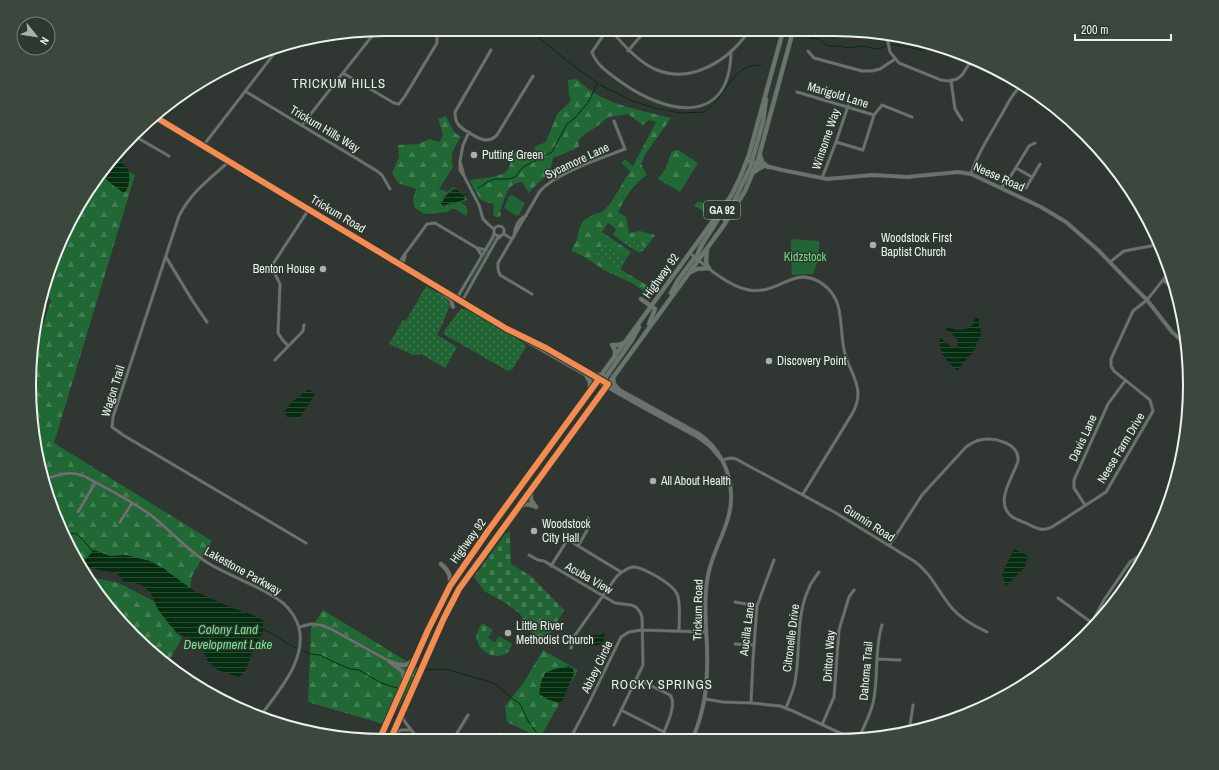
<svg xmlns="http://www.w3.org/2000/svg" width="1219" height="770" viewBox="0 0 1219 770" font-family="'Archivo Narrow',sans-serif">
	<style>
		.grass { fill: url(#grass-dots) }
		.forest { fill: url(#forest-firs) }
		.wetland { fill: url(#wetland-marsh); fill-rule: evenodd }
		.cemetery { fill: url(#cemetery-stones) }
		.green { fill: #226534 }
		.water { fill: url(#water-rules) }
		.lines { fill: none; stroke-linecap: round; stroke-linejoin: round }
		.stream { stroke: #052e11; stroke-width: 1 }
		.minor-casing { stroke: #4f5450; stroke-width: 3.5 }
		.tertiary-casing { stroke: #4f5450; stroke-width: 4.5 }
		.primary-casing { stroke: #4f5450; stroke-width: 5 }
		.minor { stroke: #6c726d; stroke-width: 2.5 }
		.tertiary { stroke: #6c726d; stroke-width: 3.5 }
		.primary { stroke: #6a756c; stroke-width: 4 }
		.cycleway-casing { stroke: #2d392f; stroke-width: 8 }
		.cycleway { stroke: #f68b52; stroke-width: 6 }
		.poi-dot { fill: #aab0ab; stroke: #2d392f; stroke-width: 1.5 }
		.labels { text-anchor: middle; stroke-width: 3; stroke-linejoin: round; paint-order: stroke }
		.shield { fill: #2d392f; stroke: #b2bab3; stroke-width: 1 }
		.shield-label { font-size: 11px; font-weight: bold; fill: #ebf2ec }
		.street-label { font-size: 12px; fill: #ebf2ec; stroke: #2d392f }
		.poi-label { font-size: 12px; fill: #ebf2ec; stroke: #2d392f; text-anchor: start }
		.park-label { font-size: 12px; fill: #72d986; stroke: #2d392f }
		.neighbourhood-label { font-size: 13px; letter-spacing: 1px; fill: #ebf2ec; stroke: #2d392f }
		.water-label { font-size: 13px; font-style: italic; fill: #7ae18e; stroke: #2d392f }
		.rim { fill: none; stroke: #ebf2ec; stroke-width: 2 }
	</style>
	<defs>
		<pattern id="grass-dots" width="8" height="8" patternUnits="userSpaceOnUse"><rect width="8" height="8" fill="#226534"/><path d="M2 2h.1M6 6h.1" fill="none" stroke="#427c52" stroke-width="1.8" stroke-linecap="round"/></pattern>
		<pattern id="forest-firs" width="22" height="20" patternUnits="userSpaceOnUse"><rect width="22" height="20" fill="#206834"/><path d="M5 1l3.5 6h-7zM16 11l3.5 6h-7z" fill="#417e52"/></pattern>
		<pattern id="wetland-marsh" width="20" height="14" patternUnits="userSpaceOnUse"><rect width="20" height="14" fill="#226534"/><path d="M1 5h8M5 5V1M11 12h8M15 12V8" fill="none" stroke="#427c52"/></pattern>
		<pattern id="cemetery-stones" width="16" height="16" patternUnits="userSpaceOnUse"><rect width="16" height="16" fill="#226534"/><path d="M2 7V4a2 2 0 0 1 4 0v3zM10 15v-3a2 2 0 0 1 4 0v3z" fill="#427c52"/></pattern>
		<pattern id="water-rules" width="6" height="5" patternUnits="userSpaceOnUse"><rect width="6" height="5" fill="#052e11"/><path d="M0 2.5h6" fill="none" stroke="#2a4d34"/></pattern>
	</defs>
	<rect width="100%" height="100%" fill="#303631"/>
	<path class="grass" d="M 613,235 C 618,237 623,240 628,241 C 638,244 637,237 645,249 L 640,253 L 625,244 Z
		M 495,238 L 496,239 L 470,282 L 470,281 Z
		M 603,243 L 626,259 L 620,270 L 596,255 Z
		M 426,286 L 445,297 L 450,305 L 442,325 L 437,335 L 457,347 L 445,368 L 421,354 L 413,355 L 389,344 L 403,320 L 406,321 Z
		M 461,309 C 480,310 507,333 524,343 L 526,347 L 512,370 L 508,371 L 445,335 L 444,331 L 446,328 Z"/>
	<path class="forest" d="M 577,79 C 600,104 640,110 671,118 L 646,153 L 641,164 L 647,175 C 632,186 626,196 618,212 L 626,217 L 629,233 L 640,231 L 655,235 L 645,249 C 637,237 637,244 628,241 C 623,240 618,237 613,235 L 616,229 L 608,223 L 602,232 L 631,252 L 626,259 L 603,243 L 596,255 L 652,288 L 650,292 L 647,294 L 632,283 L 606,271 L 581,255 L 571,251 L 577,239 L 579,229 L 583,221 L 594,214 L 602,212 L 610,204 L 633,166 L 656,122 L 649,120 L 643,125 L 628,114 C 621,116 616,115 609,117 C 605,119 602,122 599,125 C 591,131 585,132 578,141 L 579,146 L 575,149 L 553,158 C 552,164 550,171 546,176 C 540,182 534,186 529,193 L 522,182 C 506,183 505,199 500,211 L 501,215 L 498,217 L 493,216 L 494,206 L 493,204 L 483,201 L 480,199 L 470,181 L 471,180 C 480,178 503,178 508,169 C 511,165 511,158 513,153 L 520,153 L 528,156 L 533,153 L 536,146 L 546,142 L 557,114 L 570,102 L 571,99 L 569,95 L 568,80 Z
		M 446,116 L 454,132 L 461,137 C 453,150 450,152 453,167 L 439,189 L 447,192 L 440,202 L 442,206 L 444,207 L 461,202 L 466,207 L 468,212 L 466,216 L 455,209 L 451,209 L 448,212 L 424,214 L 414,207 L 413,199 L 416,189 L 398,183 L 392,173 L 399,157 L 398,145 L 418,144 L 430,139 L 440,142 L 443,134 L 438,119 Z
		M 675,150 L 678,150 L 698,163 L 680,192 L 658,179 L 666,168 L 671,153 Z
		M 110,161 L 135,175 L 54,443 L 212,541 L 192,576 L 189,596 L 94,557 L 80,564 L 41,477 L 30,365 L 51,300 L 43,294 L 48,270 L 102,168 Z
		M 697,202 L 711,203 L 716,207 L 709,216 L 700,209 L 694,206 Z
		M 86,576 L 119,583 L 163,606 L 175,632 L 182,638 L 166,666 L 89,583 Z
		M 323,610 L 421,670 L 387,725 L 308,702 L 311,628 Z
		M 543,650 L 578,670 L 540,738 L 507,722 L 505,706 L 524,682 Z"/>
	<path class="wetland" d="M 454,187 L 465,195 L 467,200 L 447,206 L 440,205 C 441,197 447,191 454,187 ZM 453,189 L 457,189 L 465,196 L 461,201 L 442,205 L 441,204 L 445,196 Z"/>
	<path class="cemetery" d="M 510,531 L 511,564 L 531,576 L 564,610 L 544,645 L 526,627 L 524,620 L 520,614 L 507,604 L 484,591 L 474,577 L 505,534 Z
		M 482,623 L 493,630 L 488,638 L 495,642 L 499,636 L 512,644 C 511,648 509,652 505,654 C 495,660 480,652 477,641 C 475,635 479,628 482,623 Z"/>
	<path class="green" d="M 625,159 L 633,166 L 630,171 L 621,163 Z
		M 512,195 L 525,203 L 519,215 L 517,216 L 504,208 L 509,196 Z
		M 791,239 L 819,241 L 819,258 L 813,274 L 792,275 L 791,259 Z"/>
	<path class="water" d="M 122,150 C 122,154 121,160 122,163 C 124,165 126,166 127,168 C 131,174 130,188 124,193 C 96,174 99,172 122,150 Z
		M 455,189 L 463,194 L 465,198 L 464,200 L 444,205 L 441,204 L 446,196 Z
		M 975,316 L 979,317 L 979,327 L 982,332 C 980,339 976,346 972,353 C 967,360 962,362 958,371 C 947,362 937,352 940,337 L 951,347 L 958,348 L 957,338 L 945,329 L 948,327 C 957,331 964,331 973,325 Z
		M 309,389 L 315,395 L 299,418 L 287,417 L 285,411 L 292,402 Z
		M 1014,549 L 1028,556 L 1025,567 L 1006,586 L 1002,574 Z
		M 94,550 L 110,556 L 126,555 L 150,561 L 163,568 L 194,591 L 232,608 L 253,615 L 263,620 L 263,631 L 255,645 L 246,670 L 239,677 L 218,670 L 208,662 L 202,649 L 176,631 L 169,624 L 157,608 L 150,592 L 142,585 L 133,583 L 125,583 L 117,573 L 98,570 L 86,566 L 85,560 Z
		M 605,632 L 603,644 L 592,646 L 586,645 L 586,640 L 589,635 L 600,635 Z
		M 569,666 L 573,669 L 574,674 L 561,704 L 547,699 L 539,694 L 541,682 L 545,673 L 555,669 Z"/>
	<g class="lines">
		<path class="stream" d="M 529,30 L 574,66 L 600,85 L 617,93 L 632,101 L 658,109 L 681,113 L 705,112 C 708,109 711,106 714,103 C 730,86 734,65 761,65
			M 810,38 L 820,39 L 827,46 L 839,46 L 849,48 L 862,46 L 878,49 L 886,46
			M 891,45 L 897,45 L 921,50 L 938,47
			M 478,188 C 484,185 489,180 496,179 C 502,179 509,180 515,177 L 523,167 L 552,152 L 567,124 L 576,117 L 589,101 L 597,84
			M 464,195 L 467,194
			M 66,533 L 77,534 L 85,542 L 93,552
			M 263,629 C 275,634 285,643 296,648
			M 303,651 L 310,654 L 320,655 L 334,662 L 350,669 L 359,670 L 381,683 L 397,688
			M 426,670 L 440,669 L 449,670 L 494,683 L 510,697 L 520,704 L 528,721 L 541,739"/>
		<g class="minor-casing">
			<path id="minor" d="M 607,30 L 592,52 C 596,65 610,74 621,82 C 667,115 730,127 731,51
				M 611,30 C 623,45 639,63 657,70 C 692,84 729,60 749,31
				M 886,33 L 890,52 L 899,63 L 941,80 L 949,81 L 957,79 L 962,75 L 973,58
				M 491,50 L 455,112 C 455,116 455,120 458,124 C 461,129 480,140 486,140 C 490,140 494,138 497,135 L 533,76
				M 628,51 L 645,31
				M 808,51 L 814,58 L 862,71 L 872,71 L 880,69 L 895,59
				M 343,73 L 394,103 L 399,104 L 405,96 L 437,43 L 437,35 L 430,29
				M 951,80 L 955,109 L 962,120
				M 245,91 L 377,171 L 382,175 L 390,189
				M 797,92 L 874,115
				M 302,125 L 376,31
				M 136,137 L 169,156
				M 836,142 L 863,150 L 874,115 L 882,105 L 912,117
				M 203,146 L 280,46
				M 228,161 L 225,165 C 207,181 190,194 179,216 L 113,417 L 112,427 L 123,435 L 306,543
				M 460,161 L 463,145 L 469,132
				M 460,161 L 464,176 L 460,170 Z
				M 1016,168 L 1032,177
				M 971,174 C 977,154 989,137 999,119 C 1006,108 1011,94 1021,86
				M 464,176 L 479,205 L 483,219 L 489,225 L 494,229
				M 822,178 L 836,142 L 848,106
				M 1001,188 L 1012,174 L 1029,146 L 1035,143
				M 1026,188 L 1040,164
				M494 231a5 5 0 1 1 10 0a5 5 0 1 1-10 0Z
				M 504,234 L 512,239
				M 514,236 C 515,227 518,219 526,216
				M 690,253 C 705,266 729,287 749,290 C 769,293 779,283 796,278 C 812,274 829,285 836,300 C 843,314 840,337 845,354 C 852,377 866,390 852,414 L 803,494
				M 405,254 L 427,224 L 435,223 L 477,248
				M 482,256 L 477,248 L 486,250
				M 166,257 L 192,300 L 207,322
				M 1110,262 L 1124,251 L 1151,246 L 1158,241
				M 399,263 L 405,254 L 405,257 L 402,265
				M 1163,280 L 1176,290
				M 532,294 L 500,275 L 498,269 L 498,263 L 540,191 C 556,173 602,158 625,149 L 614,121
				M 457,298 L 493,237 L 494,233
				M 462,301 L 497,239 L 501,236
				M 288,346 L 282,339 L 278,333 L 280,284 L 273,270 L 273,264 L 309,209
				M 275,360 L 303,331 L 304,325
				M 722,460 L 731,458 L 736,459 L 836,513 L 914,561 C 931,573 938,591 951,607 C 960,618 974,626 987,632
				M 1175,475 L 1178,473
				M 43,480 C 57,475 69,470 84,476 C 107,489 131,500 152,516 C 171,531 187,550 208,563 C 231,577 263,587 283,603 C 290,609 297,619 299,628 C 307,661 277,692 260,717
				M 1085,505 L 1074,488 L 1074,480 L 1108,404 L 1125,381
				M 78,512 L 95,483
				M 120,522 L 132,503
				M 578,546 L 589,527 L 588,518
				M 889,546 L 922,495 L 966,447 C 971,444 974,441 980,440 C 994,437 1020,443 1018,461 C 1013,478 992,504 1014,518 C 1018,520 1023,522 1028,524 C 1036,528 1043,532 1052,527 L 1106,492 L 1153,411 L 1150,400 L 1114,371 L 1111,366 L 1111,359 L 1133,311 L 1147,300 L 1171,270
				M 529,555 L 538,560 L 544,561 L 615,603 L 631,605 L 636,607 L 640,612 L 642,617 L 643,665 L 614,725
				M 551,566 L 566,542 L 570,541 L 621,572
				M 1058,598 L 1095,625
				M 735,602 L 757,606
				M 299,627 L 311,624 L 321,625 L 331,629 L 389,661
				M 1085,635 L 1104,600 L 1130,562 L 1137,557 L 1147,553
				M 735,644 L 754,645
				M 571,648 L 573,638 L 617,576 C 622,572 626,568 633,567 C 643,567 673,584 677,594 C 681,602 679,621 679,631
				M 877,659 L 900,660
				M 637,679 L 670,695 C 678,704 665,729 661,739
				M 221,698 L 222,697 L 231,704
				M 705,699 L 723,702 L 751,703 L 780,706 L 793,711 L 855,740
				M 751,703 L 753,659 L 757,606 L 774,560
				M 786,708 C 789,700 793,692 795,682 C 801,651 795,617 809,588 C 811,582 816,577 819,572
				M 621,710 L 664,732
				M 402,716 C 405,725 413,730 417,738
				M 822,725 L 834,697 L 839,630 L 849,597 L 854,590
				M 395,732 L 402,730 L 411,730
				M 909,732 L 913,705
				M 499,734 L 506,739
				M 454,738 L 468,715
				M 570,739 L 588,705 L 621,637 L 629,632 L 641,630 L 706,632
				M 858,740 C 863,728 870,716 873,703 C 879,677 874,650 882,625"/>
		</g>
		<g class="tertiary-casing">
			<path id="tertiary" d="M 157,118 L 485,315 L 530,343 L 641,406 L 698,437 L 710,446 L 722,460
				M 747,161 L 782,170 L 827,179 L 873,175 L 907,177 L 958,172 L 971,174 L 1041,207 L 1066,222 L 1098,250 L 1129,282 L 1147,300 L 1172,332 L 1187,345
				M 440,291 L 451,300 L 453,307
				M 521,335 L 546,348 L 614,387 L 699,434 C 718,447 730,469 731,493 C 733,521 715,545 709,571 C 703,596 706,622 707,647 C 708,681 706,708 692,740"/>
		</g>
		<g class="primary-casing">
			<path id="primary" d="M 760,155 L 762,162 L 768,167
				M 754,172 L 760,168 L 764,166
				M 725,220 L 750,168 L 763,122 L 766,99
				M 707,249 L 706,262 L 708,268
				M 697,260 C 695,250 713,230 718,219
				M 689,273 L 697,269 L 709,268
				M 671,293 L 678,280 L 695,257
				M 641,299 L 655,309 L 649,324
				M 615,357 L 615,350 L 612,345 L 618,345 L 626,342
				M 586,375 L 590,382 L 590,391
				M 593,375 L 599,375 L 603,374
				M 613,377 L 614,384 L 619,390
				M 606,387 L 604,382 L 606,377 L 632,340 L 639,327
				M 531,491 L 531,500 L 536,507
				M 518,507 L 527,504 L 534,506
				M 441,564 C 448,570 451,575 450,585
				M 389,661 L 403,672 L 404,681
				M 390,662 C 399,665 406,668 413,660
				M 380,738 L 440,605 L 459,573 L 488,531 L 731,196 L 740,178 L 749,155 L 783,31
				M 391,738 L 444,618 L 459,589 L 724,225 L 745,191 L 758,160 L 793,31"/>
		</g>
		<use href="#minor" class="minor"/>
		<use href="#tertiary" class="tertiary"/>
		<use href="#primary" class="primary"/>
		<g class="cycleway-casing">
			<path id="cycleway" d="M 157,118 L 507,329 L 546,348 L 608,384 L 459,589 L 444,618 L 391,738
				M 380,738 L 428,630 L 450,586 L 488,531 L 599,379"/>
		</g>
		<use href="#cycleway" class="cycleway"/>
	</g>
	<g class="poi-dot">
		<circle cx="474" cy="155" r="4"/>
		<circle cx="873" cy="245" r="4"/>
		<circle cx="323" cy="269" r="4"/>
		<circle cx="769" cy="361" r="4"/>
		<circle cx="653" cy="481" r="4"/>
		<circle cx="534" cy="531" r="4"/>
		<circle cx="508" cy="633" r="4"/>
	</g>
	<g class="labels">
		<rect class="shield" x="704" y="201" width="36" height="18" rx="3"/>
		<g class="shield-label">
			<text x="722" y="214">GA 92</text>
		</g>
		<g class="street-label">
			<text transform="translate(838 95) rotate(17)" y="4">Marigold Lane</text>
			<text transform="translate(325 129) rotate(31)" y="4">Trickum Hills Way</text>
			<text transform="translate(826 139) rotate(-71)" y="4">Winsome Way</text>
			<text transform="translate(577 161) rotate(-25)" y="4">Sycamore Lane</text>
			<text transform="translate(999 177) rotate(24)" y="4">Neese Road</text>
			<text transform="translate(338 214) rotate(31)" y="4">Trickum Road</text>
			<text transform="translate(661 276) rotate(-54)" y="4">Highway 92</text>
			<text transform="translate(113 391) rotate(-73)" y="4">Wagon Trail</text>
			<text transform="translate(1083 438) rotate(-65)" y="4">Davis Lane</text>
			<text transform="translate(1121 448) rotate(-59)" y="4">Neese Farm Drive</text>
			<text transform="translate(869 523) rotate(33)" y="4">Gunnin Road</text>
			<text transform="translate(468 541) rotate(-54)" y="4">Highway 92</text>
			<text transform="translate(243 571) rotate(29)" y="4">Lakestone Parkway</text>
			<text transform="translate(589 578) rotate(30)" y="4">Acuba View</text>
			<text transform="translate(698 610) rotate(-89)" y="4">Trickum Road</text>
			<text transform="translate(747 629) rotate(-83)" y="4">Aucilla Lane</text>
			<text transform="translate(791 638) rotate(-83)" y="4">Citronelle Drive</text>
			<text transform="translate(829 656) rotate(-86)" y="4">Dritton Way</text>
			<text transform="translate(597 667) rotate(-64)" y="4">Abbey Circle</text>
			<text transform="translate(866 671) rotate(-85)" y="4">Dahoma Trail</text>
		</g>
		<g class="poi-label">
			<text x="482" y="159">Putting Green</text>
			<text x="881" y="242">Woodstock First<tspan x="881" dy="14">Baptist Church</tspan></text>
			<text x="315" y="273" text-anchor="end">Benton House</text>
			<text x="777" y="365">Discovery Point</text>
			<text x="661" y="485">All About Health</text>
			<text x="542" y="528">Woodstock<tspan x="542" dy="14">City Hall</tspan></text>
			<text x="516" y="630">Little River<tspan x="516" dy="14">Methodist Church</tspan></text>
		</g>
		<g class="park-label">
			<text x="805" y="261">Kidzstock</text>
		</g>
		<g class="neighbourhood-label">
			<text x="339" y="88">TRICKUM HILLS</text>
			<text x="662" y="689">ROCKY SPRINGS</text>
		</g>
		<g class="water-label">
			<text x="228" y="634">Colony Land<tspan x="228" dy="15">Development Lake</tspan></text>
		</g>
	</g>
	<path d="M0 0H1219V770H0ZM385 36H834A349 349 0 0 1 1183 385V385A349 349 0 0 1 834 734H385A349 349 0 0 1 36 385V385A349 349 0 0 1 385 36Z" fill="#3c483e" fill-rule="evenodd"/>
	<path class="rim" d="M385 36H834A349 349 0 0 1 1183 385V385A349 349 0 0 1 834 734H385A349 349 0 0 1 36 385V385A349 349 0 0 1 385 36Z"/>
	<g transform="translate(36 36) rotate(120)"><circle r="19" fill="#2d392f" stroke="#79837b"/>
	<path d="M0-3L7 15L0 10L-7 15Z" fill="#aab0ab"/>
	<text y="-6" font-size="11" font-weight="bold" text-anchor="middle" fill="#ebf2ec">N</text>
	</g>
	<path d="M1075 34v6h96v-6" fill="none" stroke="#ebf2ec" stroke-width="2"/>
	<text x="1081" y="34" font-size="12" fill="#ebf2ec" stroke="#2d392f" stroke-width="3" paint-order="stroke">200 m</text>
</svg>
